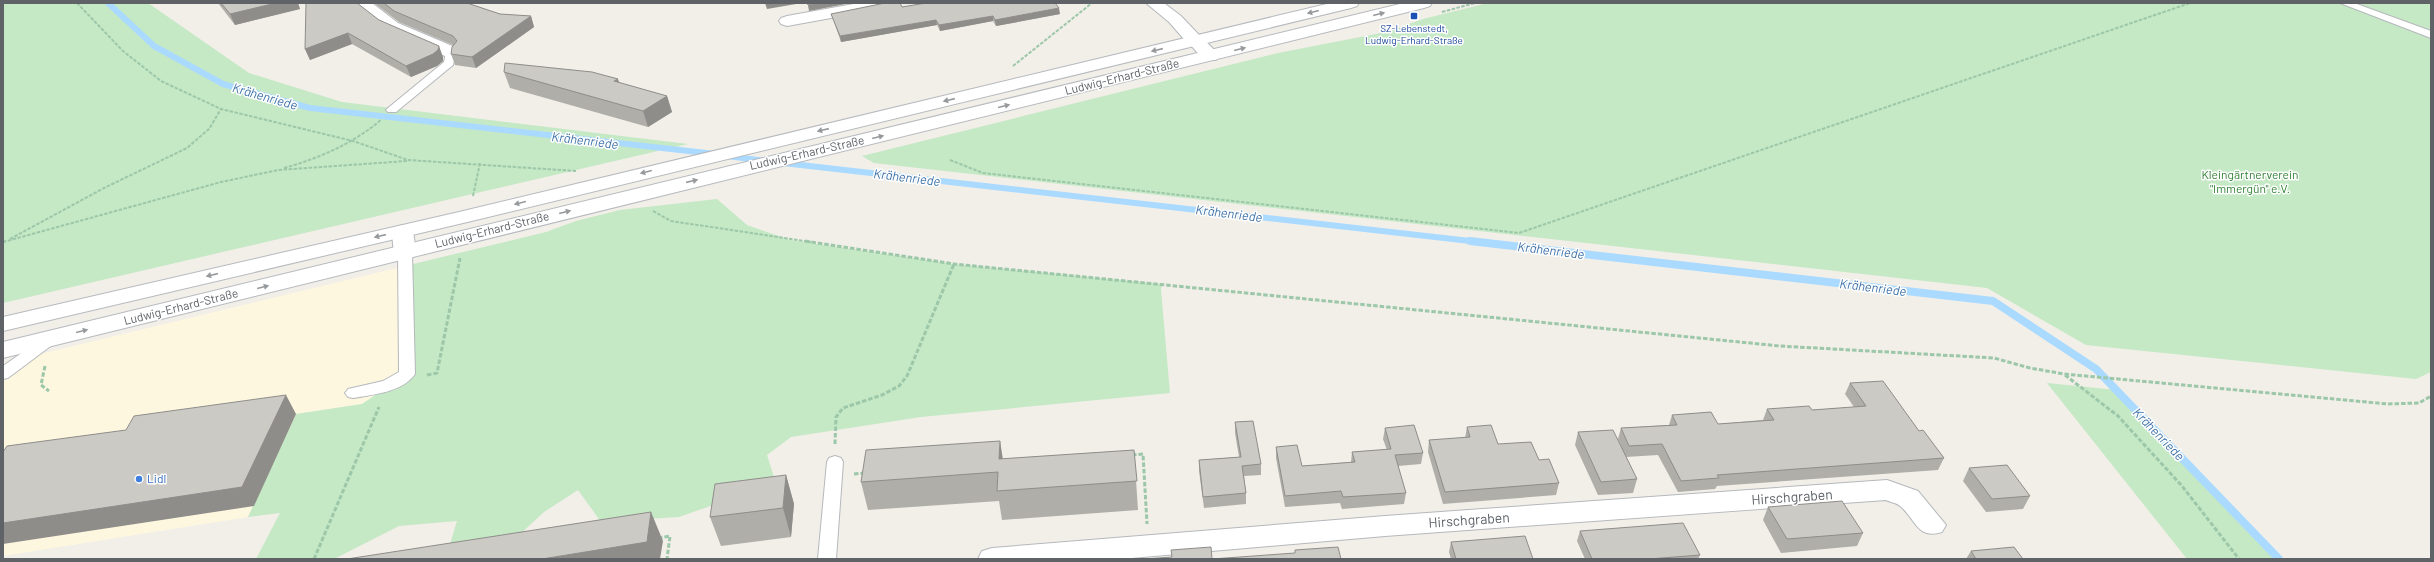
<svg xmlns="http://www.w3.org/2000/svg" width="2434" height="562" viewBox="0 0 2434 562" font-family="Barlow,sans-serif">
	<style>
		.commercial { fill: #fef7e0 }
		.green { fill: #c5e8c5 }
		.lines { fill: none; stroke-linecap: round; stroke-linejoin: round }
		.stream-far1 { stroke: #aadaff; stroke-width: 6 }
		.stream { stroke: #aadaff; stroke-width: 8 }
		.service-casing { stroke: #b5b8bc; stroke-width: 2 }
		.minor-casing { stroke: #b5b8bc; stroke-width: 2 }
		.tertiary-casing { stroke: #b5b8bc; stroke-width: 2 }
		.secondary-casing { stroke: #b6babf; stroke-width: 2 }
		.path-far1 { stroke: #9cc7a9; stroke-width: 2; stroke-dasharray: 3.5 1.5; stroke-linecap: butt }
		.path { stroke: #9cc7a9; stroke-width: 3; stroke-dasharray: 4.5 2; stroke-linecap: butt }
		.service { fill: #fff; fill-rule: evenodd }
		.minor { fill: #fff; fill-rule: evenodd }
		.tertiary { fill: #fff; fill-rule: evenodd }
		.secondary { fill: #fff; fill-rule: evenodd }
		.wall { fill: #afaea9 }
		.shaded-wall { fill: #8f8d8a }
		.building { fill: #cccac5; stroke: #8f8d8a }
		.oneway { fill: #979a9d }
		.transit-dot { fill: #1a4fb4; stroke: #fff; stroke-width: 1.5 }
		.shop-dot { fill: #3f7fe0; stroke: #fff; stroke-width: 1.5 }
		.labels { text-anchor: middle; stroke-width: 3; stroke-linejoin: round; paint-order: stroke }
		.far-transit-label { font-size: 10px; fill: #164399; stroke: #fff }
		.street-label { font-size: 12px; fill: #5f6368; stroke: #fff }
		.park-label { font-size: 12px; fill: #348238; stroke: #fff }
		.shop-label { font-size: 12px; fill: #366cbe; stroke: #fff; text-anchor: start }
		.water-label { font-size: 13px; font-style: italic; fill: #4174aa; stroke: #fff }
		.near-street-label { font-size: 14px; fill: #5f6368; stroke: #fff }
	</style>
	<rect width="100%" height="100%" fill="#f1efe8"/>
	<path class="commercial" d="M 405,266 L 407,374 L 362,404 L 296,414 L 248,517 L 3,556 L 3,363 Z"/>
	<path class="green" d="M 3,3 L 148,3 L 249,73 L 342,102 L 688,144 L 3,303 Z
		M 1488,3 L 2431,3 L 2431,372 L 2416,379 L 2086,345 L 1987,288 L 874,163 L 862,156 L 1278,53 L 1386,32 L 1423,19 Z
		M 717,199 L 747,225 L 790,240 L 954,264 L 1162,284 L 1161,290 L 1170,393 L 921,417 L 791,437 L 767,455 L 776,483 L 679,517 L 601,522 L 578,490 L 544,512 L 504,549 L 447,554 L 457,521 L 399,526 L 334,559 L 256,559 L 280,513 L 248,517 L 296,414 L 362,404 L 407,374 L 405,266 L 546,232 L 576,221 L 620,210 Z
		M 2047,383 L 2117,390 L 2279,559 L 2187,559 Z"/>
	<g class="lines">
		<path class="stream-far1" d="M 108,3 L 154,46 L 223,84 L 310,108 L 715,154
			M 727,156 L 766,161
			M 783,163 L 1479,242"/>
		<path class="stream" d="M 1470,241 L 1993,301 L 2096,369 L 2279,559"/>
		<g class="service-casing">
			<path id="service" d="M 2340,3 L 2354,3 L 2431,31 L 2431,38 Z
				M 451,49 L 456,52 L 453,65 L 396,112 L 388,112 L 386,110 L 388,108 L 444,62 L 446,52 Z
				M 405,248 L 412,252 L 415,374 C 403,392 372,395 353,398 L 348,397 L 345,393 L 348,389 L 383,381 L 399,372 L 398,252 Z
				M 51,334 L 58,339 L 56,342 L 8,378 L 3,379 L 3,366 L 46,336 Z
				M 835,456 L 841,458 L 843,462 L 836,559 L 818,559 L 827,462 L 829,458 Z"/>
		</g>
		<g class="minor-casing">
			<path id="minor" d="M 355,3 L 372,3 L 398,23 L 457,48 L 460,52 L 457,56 L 445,56 C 414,43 375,32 355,3 Z
				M 859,3 L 894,3 L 892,6 L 886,8 L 787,26 L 781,24 L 779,21 L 781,18 L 787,16 Z
				M 1146,3 L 1164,3 L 1181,16 L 1201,37 L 1203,41 L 1201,45 L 1189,45 L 1169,22 Z
				M 1887,480 L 1918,491 L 1946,525 L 1942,532 C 1917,540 1916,519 1900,506 C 1897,503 1890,502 1886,500 L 1385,536 L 1120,559 L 978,559 L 982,551 L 992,548 L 1385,516 Z"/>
		</g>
		<g class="tertiary-casing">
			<path id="tertiary" d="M 1195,36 C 1204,38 1213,48 1219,56 L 1216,60 L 1204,60 L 1187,41 L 1189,37 Z
				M 403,225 L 410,227 L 413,231 L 416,252 L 413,257 L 405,258 L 397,257 C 392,249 391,234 396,227 Z"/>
		</g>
		<g class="secondary-casing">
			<path id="secondary" d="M 1331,3 L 1359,3 L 1357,6 L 1351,8 L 459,224 L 3,331 L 3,317 L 459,212 Z
				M 1404,3 L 1432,3 L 1430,6 L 1424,8 L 3,358 L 3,342 Z"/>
		</g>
		<path class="path-far1" d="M 77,3 L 123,51 L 161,81 L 221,109 L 353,141 L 408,160 L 576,171
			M 1442,12 L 1475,3
			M 1013,66 L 1092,3
			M 950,160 L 983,173 L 1519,233 L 2190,3
			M 284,168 C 320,158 352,144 381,120
			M 473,196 L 480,163
			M 653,211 L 671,221 L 811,242
			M 10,239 L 104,188 L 187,148 L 209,129 L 221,109
			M 3,242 L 221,182 L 278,170 L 407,161"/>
		<path class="path" d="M 805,241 L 954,264 L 1780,346 L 1994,358 L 2030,368 L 2064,374 L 2388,404 L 2419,403 L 2431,396
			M 3,242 L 5,241
			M 45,366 L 41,385 L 49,391
			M 427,375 L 437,373 L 460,258
			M 2065,375 L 2118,416 L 2182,486 L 2239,559
			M 835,444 L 836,417 L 843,408 L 882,395 L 899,386 L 907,376 L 954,264
			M 1132,455 L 1143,454 L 1147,524
			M 854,474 L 865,473
			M 658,538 L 670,536 L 667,559
			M 314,559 L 379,407"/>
		<use href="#service" class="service"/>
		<use href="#minor" class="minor"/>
		<use href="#tertiary" class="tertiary"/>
		<use href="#secondary" class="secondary"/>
	</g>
	<path class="wall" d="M 218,3 L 298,3 L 300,9 L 235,25 Z
		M 374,3 L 467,3 L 500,14 L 531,16 L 534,27 L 476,68 L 455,65 L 451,54 L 453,45 L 399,22 Z
		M 831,14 L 1060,14 L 996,26 L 993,21 L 940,31 L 937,25 L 841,42 L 833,19 Z
		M 379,20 L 443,57 L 443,61 L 437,66 L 411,77 L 352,44 L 310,60 L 305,49 Z
		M 504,72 L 667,96 L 672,112 L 648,127 L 510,88 Z
		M 1850,383 L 1919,431 L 1944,458 L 1938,470 L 1717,486 L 1715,489 L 1678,492 L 1658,455 L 1626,457 L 1637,479 L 1633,493 L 1598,495 L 1575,445 L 1578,432 L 1622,448 L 1618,439 L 1621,428 L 1669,425 L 1672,415 L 1718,424 L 1763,420 L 1767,409 L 1812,410 L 1854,407 L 1845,394 Z
		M 1235,422 L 1261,464 L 1261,475 L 1244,476 L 1246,493 L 1246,504 L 1204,508 L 1199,471 L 1199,460 L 1239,457 L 1235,433 Z
		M 1467,427 L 1498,444 L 1539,460 L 1559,483 L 1556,495 L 1443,504 L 1428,452 L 1429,440 L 1465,438 Z
		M 1385,428 L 1423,453 L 1421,464 L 1398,466 L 1406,493 L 1404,504 L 1342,509 L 1340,503 L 1285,507 L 1276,458 L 1276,447 L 1302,466 L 1351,462 L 1352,452 L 1387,450 L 1383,439 Z
		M 1000,441 L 1003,459 L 1134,450 L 1138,510 L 1002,520 L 999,501 L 868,510 L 861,482 Z
		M 1969,468 L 2030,496 L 2023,509 L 1986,512 L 1963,481 Z
		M 786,475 L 794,504 L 791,537 L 721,546 L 710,517 Z
		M 1768,507 L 1863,533 L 1857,546 L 1781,553 L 1763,520 Z
		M 1580,531 L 1700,555 L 1698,559 L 1585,559 L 1577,541 Z
		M 1451,542 L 1533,559 L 1451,559 L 1449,552 Z
		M 1971,551 L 2023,559 L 1966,559 Z"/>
	<path class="shaded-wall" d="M 276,3 L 298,3 L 300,9 L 235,25 L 230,14 Z
		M 765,3 L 802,3 L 767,9 Z
		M 819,3 L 851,3 L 809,11 L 808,5 Z
		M 1059,8 L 1060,14 L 996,26 L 995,20 Z
		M 531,16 L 534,27 L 476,68 L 472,57 Z
		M 993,16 L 993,21 L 940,31 L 939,25 Z
		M 936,20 L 937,25 L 841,42 L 840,36 Z
		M 348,33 L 352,44 L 310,60 L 305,49 Z
		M 439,46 L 443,57 L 443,61 L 437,66 L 411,77 L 406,66 Z
		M 618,79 L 623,95 L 614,81 Z
		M 667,96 L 672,112 L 648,127 L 643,111 Z
		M 286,395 L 296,414 L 254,506 L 3,544 L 3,523 Z
		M 1000,441 L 1004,470 L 999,459 Z
		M 786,475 L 794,504 L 791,537 L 783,508 Z
		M 651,512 L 663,541 L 660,559 L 542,559 Z"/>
	<path class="building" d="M 221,3 L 276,3 L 230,14 Z
		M 306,3 L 357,3 L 379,20 L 439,46 L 438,50 L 433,54 L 406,66 L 348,33 L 305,49 Z
		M 384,3 L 467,3 L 500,14 L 531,16 L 472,57 L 451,54 L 452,47 L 457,41 L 453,36 L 394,11 Z
		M 807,3 L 819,3 L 808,5 Z
		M 885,3 L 900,3 L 902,7 L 926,3 L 1055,3 L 1059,8 L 995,20 L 993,16 L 939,25 L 936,20 L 840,36 L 831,14 Z
		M 505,63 L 592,72 L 618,79 L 614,81 L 667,96 L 643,111 L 504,72 Z
		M 1883,381 L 1919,431 L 1923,430 L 1944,458 L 1717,475 L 1719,478 L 1681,481 L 1662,444 L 1629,446 L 1621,428 L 1677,425 L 1672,415 L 1711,412 L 1718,424 L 1774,420 L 1767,409 L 1809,406 L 1812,410 L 1866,406 L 1850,383 Z
		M 286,395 L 242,487 L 3,523 L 3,452 L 7,446 L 126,430 L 134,416 Z
		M 1253,421 L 1261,464 L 1242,466 L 1246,493 L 1203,497 L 1199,460 L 1241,457 L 1235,422 Z
		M 1414,425 L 1423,453 L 1395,455 L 1406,493 L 1343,497 L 1341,491 L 1285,496 L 1276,447 L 1297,445 L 1302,466 L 1355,462 L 1352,452 L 1391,449 L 1385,428 Z
		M 1491,425 L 1498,444 L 1531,442 L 1539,460 L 1549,459 L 1559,483 L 1445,492 L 1429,440 L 1470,437 L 1467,427 Z
		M 1613,430 L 1637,479 L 1601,482 L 1578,432 Z
		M 1000,441 L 999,459 L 1134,450 L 1137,481 L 997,491 L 998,472 L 861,482 L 866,450 Z
		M 2007,465 L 2030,496 L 1992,499 L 1969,468 Z
		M 786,475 L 783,508 L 710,517 L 715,484 Z
		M 1842,501 L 1863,533 L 1787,539 L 1768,507 Z
		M 651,512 L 647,542 L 542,559 L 347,559 Z
		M 1683,523 L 1700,555 L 1649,559 L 1592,559 L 1580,531 Z
		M 1525,536 L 1533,559 L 1456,559 L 1451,542 Z
		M 1211,547 L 1212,559 L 1295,553 L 1295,550 L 1338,547 L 1341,559 L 1145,559 L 1172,557 L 1171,550 Z
		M 2014,547 L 2023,559 L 1976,559 L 1971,551 Z"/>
	<defs><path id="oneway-solid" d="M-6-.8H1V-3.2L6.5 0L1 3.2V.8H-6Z"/></defs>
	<g class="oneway">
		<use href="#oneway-solid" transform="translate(1313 12) rotate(166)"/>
		<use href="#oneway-solid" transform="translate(1379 14) rotate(-14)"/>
		<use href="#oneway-solid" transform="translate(1240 49) rotate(-14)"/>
		<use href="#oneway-solid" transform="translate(1157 50) rotate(167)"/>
		<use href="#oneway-solid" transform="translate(949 100) rotate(167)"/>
		<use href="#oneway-solid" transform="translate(1004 106) rotate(-14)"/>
		<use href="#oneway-solid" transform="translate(823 130) rotate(167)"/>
		<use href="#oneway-solid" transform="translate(878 137) rotate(-14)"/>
		<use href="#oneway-solid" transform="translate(646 172) rotate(166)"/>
		<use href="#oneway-solid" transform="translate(692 181) rotate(-13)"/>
		<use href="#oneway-solid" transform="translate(520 203) rotate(166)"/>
		<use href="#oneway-solid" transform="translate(565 212) rotate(-14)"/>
		<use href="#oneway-solid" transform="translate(380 236) rotate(167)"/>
		<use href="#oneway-solid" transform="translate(212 275) rotate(167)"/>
		<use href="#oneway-solid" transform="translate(263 287) rotate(-14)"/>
		<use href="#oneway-solid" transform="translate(82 331) rotate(-14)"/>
	</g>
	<rect class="transit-dot" x="1410" y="12" width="8" height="8" rx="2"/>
	<circle class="shop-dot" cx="139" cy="479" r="4"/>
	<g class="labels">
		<g class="far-transit-label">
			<text x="1414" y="32">SZ-Lebenstedt,<tspan x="1414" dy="12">Ludwig-Erhard-Straße</tspan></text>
		</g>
		<g class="street-label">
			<text transform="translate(1122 77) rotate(-14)" y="4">Ludwig-Erhard-Straße</text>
			<text transform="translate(807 153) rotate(-13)" y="4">Ludwig-Erhard-Straße</text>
			<text transform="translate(492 230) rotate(-14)" y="4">Ludwig-Erhard-Straße</text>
			<text transform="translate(181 307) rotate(-14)" y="4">Ludwig-Erhard-Straße</text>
		</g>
		<g class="park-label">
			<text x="2250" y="179">Kleingärtnerverein<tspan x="2250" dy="14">"Immergün" e.V.</tspan></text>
		</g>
		<g class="shop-label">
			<text x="147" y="483">Lidl</text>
		</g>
		<g class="water-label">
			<text transform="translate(265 96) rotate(16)" y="5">Krähenriede</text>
			<text transform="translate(585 140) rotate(7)" y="5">Krähenriede</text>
			<text transform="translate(907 177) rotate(7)" y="5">Krähenriede</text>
			<text transform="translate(1229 213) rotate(7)" y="5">Krähenriede</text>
			<text transform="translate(1551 250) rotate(7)" y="5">Krähenriede</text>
			<text transform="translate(1873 287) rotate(7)" y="5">Krähenriede</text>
			<text transform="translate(2159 434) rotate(46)" y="5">Krähenriede</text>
		</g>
		<g class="near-street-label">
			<text transform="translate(1792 497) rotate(-4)" y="5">Hirschgraben</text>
			<text transform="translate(1469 520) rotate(-4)" y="5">Hirschgraben</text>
		</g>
	</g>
	<rect width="2434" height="562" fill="none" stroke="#5f6368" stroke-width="8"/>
</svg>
